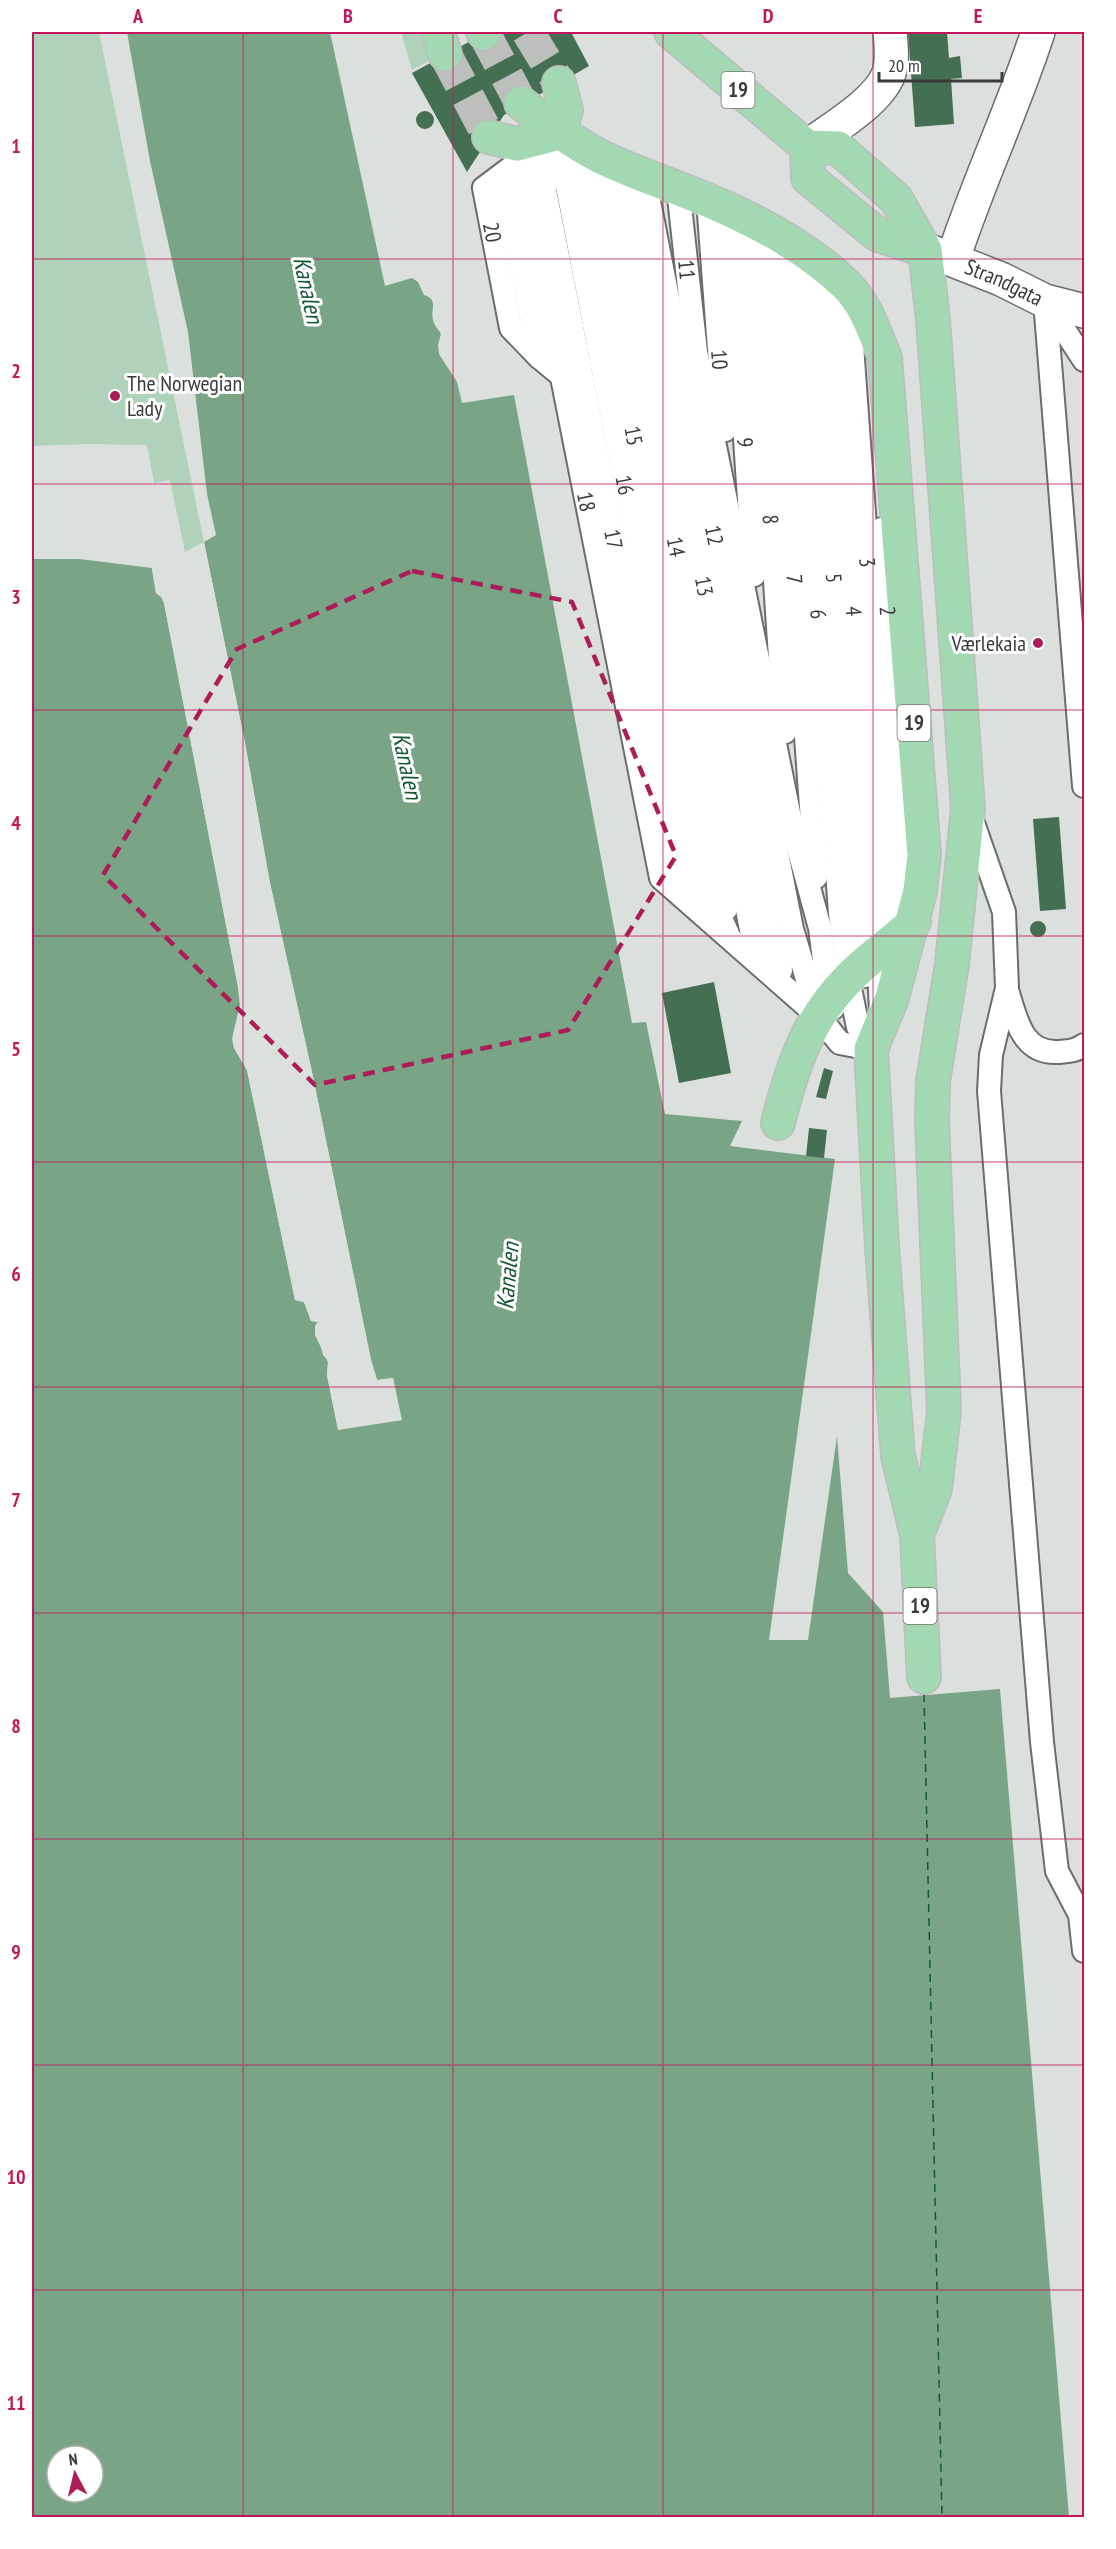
<svg xmlns="http://www.w3.org/2000/svg" width="1116" height="2549" viewBox="0 0 1116 2549" font-family="'PT Sans Narrow',sans-serif">
	<style>
		.green { fill: #b1d2ba }
		.water { fill: #79a485; fill-rule: evenodd }
		.pier { fill: #dce0dd }
		.lines { fill: none; stroke-linecap: round; stroke-linejoin: round }
		.ferry { stroke: #135a31; stroke-width: 1.5; stroke-dasharray: 8 6; stroke-linecap: butt }
		.building { fill: #456f52 }
		.trunk-tunnel { stroke: #bcbfbc; stroke-width: 33; stroke-dasharray: 33 16; stroke-linecap: butt }
		.service-casing { stroke: #6a6e6b; stroke-width: 26 }
		.minor-casing { stroke: #6a6e6b; stroke-width: 36 }
		.trunk-casing { stroke: #bcbdbc; stroke-width: 36 }
		.service { stroke: #fff; stroke-width: 22 }
		.minor { stroke: #fff; stroke-width: 33 }
		.trunk { stroke: #a2d8b2; stroke-width: 33 }
		.marked { fill: none; stroke: #ac1d57; stroke-width: 4.5; stroke-dasharray: 12 8; stroke-linejoin: round }
		.grid { fill: none; stroke: #c2185b; stroke-width: 1.5; stroke-opacity: 0.55 }
		.poi-dot { fill: #ac1d57; stroke: #fff; stroke-width: 2 }
		.labels { text-anchor: middle; stroke-width: 6; stroke-linejoin: round; paint-order: stroke }
		.shield { fill: #fff; stroke: #757675; stroke-width: 1.5 }
		.shield-label { font-size: 21px; font-weight: bold; fill: #3a3c3a }
		.street-label { font-size: 22px; fill: #3a3c3a; stroke: #fff }
		.poi-label { font-size: 22px; fill: #3a3c3a; stroke: #fff; text-anchor: start }
		.water-label { font-size: 24px; font-style: italic; fill: #135a31; stroke: #fff }
		.neatline { fill: none; stroke: #c2185b; stroke-width: 2 }
		.grid-label { font-size: 20px; text-anchor: middle; font-weight: bold; fill: #c2185b }
	</style>
	<rect width="100%" height="100%" fill="#dce0dd"/>
	<path class="green" d="M 32,32 L 99,32 L 204,542 L 185,552 L 170,480 L 154,483 L 147,445 L 89,444 L 32,446 Z
		M 401,32 L 419,32 L 429,61 L 412,70 Z"/>
	<path class="water" d="M 127,32 L 330,32 L 385,286 L 412,278 L 418,282 L 424,295 C 439,300 430,308 433,320 C 434,325 439,330 441,334 L 438,345 L 439,354 L 457,382 L 462,403 L 514,395 L 632,1023 L 646,1022 L 665,1114 L 742,1121 L 730,1146 L 835,1159 L 769,1640 L 808,1640 L 837,1436 L 848,1573 L 883,1612 L 890,1698 L 1000,1689 L 1069,2517 L 32,2518 L 32,559 L 79,559 L 152,568 L 156,593 L 162,597 L 164,603 L 238,987 L 240,1005 L 232,1039 L 234,1048 L 247,1070 L 295,1300 L 304,1302 L 311,1321 L 318,1322 L 315,1326 L 323,1355 L 328,1361 L 327,1376 L 338,1429 L 401,1420 L 393,1378 L 377,1380 L 371,1360 L 312,1072 L 270,883 L 245,743 L 204,542 L 216,535 L 207,494 L 188,332 L 150,161 ZM 57,2456 L 93,2456 L 93,2492 L 57,2492 Z"/>
	<path class="pier" d="M 204,542 L 245,743 L 270,883 L 312,1072 L 371,1360 L 377,1380 L 393,1378 L 402,1420 L 338,1430 L 327,1375 L 328,1362 L 315,1335 L 315,1326 L 318,1322 L 311,1321 L 304,1302 L 295,1300 L 247,1070 L 234,1048 L 233,1035 L 240,1005 L 238,987 L 164,603 L 161,597 L 156,593 L 151,564 L 155,567 L 159,591 L 167,602 L 241,986 L 243,1005 L 235,1039 L 237,1047 L 250,1069 L 298,1298 L 306,1300 L 314,1319 L 321,1321 L 318,1334 L 331,1361 L 330,1375 L 341,1426 L 398,1417 L 391,1381 L 375,1383 L 369,1361 L 309,1073 L 267,883 L 242,744 L 202,544 Z"/>
	<g class="lines">
		<path class="ferry" d="M 924,1694 L 942,2518"/>
	</g>
	<path class="building" d="M 487,32 L 571,32 L 589,66 L 504,115 L 467,172 L 412,73 Z
		M 908,32 L 947,32 L 949,58 L 960,56 L 962,78 L 951,79 L 954,124 L 915,127 Z
		M416 120a9 9 0 1 1 18 0a9 9 0 1 1-18 0Z
		M 1059,817 L 1066,909 L 1040,911 L 1033,819 Z
		M1030 929a8 8 0 1 1 16 0a8 8 0 1 1-16 0Z
		M 714,982 L 731,1073 L 679,1083 L 662,993 Z
		M 824,1068 L 833,1071 L 826,1099 L 816,1097 Z
		M 809,1128 L 827,1130 L 824,1158 L 806,1156 Z"/>
	<g class="lines">
		<path class="trunk-tunnel" d="M 528,32 L 559,83
			M 484,33 L 521,103
			M 445,54 L 489,137"/>
		<g class="service-casing">
			<g id="service">
				<path id="s1" d="M 559,133 L 525,190 L 661,878 L 818,1016"/>
				<path id="s2" d="M 579,144 L 587,195 L 726,909"/>
				<path id="s3" d="M 561,146 L 568,191 L 700,871 L 728,934"/>
				<path d="M 537,155 L 505,186 L 539,357 L 562,376"/>
				<path id="s4" d="M 554,155 L 545,190 L 680,875 L 697,897"/>
				<path id="s5" d="M 600,156 L 752,935 L 781,970"/>
				<path id="s6" d="M 512,167 L 484,188 L 511,328 L 539,357"/>
				<path id="s7" d="M 624,168 L 771,933 L 785,959"/>
				<path id="s8" d="M 644,176 L 792,929 L 818,1016"/>
				<path id="s9" d="M 678,188 L 696,352 L 790,818 L 820,928 L 829,1000 L 833,1008"/>
				<path id="s10" d="M 708,201 L 725,430"/>
				<path id="s11" d="M 730,212 L 754,575"/>
				<path id="s12" d="M 751,222 L 785,732"/>
				<path id="s13" d="M 770,232 L 816,877"/>
				<path id="s14" d="M 792,245 L 840,913 L 848,979 L 858,1027 L 871,1049"/>
				<path id="s15" d="M 810,257 L 864,976"/>
				<path id="s16" d="M 830,272 L 878,952 L 881,1010"/>
				<path id="s17" d="M 848,289 L 895,947"/>
				<path d="M 1045,301 L 1084,786"/>
				<path d="M 1046,302 L 1084,360"/>
				<path id="s18" d="M 882,529 L 908,897"/>
				<path d="M 971,817 L 1004,912 L 1007,988 L 991,1055 L 989,1091 L 1042,1742 L 1057,1871 L 1080,1915 L 1084,1951"/>
				<path d="M 1007,990 C 1016,1017 1021,1054 1058,1052 C 1069,1051 1076,1051 1084,1045"/>
				<path d="M 811,1007 L 840,1043 L 871,1049"/>
			</g>
		</g>
		<g class="minor-casing">
			<g id="minor">
				<path d="M 807,147 C 831,129 879,102 889,73 C 893,61 891,44 890,32"/>
				<path id="s19" d="M 932,252 L 1001,279 L 1045,301 L 1084,311"/>
				<path d="M 953,259 C 978,182 1013,109 1038,32"/>
			</g>
		</g>
		<g class="trunk-casing">
			<path id="trunk" d="M 438,32 L 445,54
				M 483,32 L 484,33
				M 671,32 L 807,147 L 838,148 L 896,199 L 925,250 L 933,320 L 968,808 L 952,964 L 933,1081 L 932,1120 L 944,1411 L 935,1489 L 917,1535
				M 521,103 C 547,123 572,142 601,157 C 626,169 651,178 677,188 C 736,210 801,241 847,286 C 866,305 875,334 885,358 L 924,855 L 920,891 L 892,998 L 871,1049 L 882,1247 L 898,1456 L 917,1535 L 924,1677
				M 489,137 L 517,144 L 559,133 L 566,110 L 559,83
				M 807,147 L 808,178 L 878,235 L 925,250
				M 778,1123 C 792,1067 807,1021 848,979 C 868,958 893,942 914,922"/>
		</g>
		<use href="#service" class="service"/>
		<use href="#minor" class="minor"/>
		<use href="#trunk" class="trunk"/>
	</g>
	<path class="marked" d="M 412,571 L 572,602 L 676,856 L 568,1030 L 315,1085 L 103,875 L 237,649 Z"/>
	<path class="grid" d="M 243,32 L 243,2518M 453,32 L 453,2518M 663,32 L 663,2518M 873,32 L 873,2518M 32,259 L 1084,259M 32,484 L 1084,484M 32,710 L 1084,710M 32,936 L 1084,936M 32,1162 L 1084,1162M 32,1387 L 1084,1387M 32,1613 L 1084,1613M 32,1839 L 1084,1839M 32,2065 L 1084,2065M 32,2290 L 1084,2290"/>
	<g class="poi-dot">
		<circle cx="115" cy="396" r="6"/>
		<circle cx="1038" cy="643" r="6"/>
	</g>
	<g class="labels">
		<g class="shield">
			<rect x="721.5" y="72" width="33" height="36" rx="4.5"/>
			<rect x="897.5" y="705" width="33" height="36" rx="4.5"/>
			<rect x="903.5" y="1588" width="33" height="36" rx="4.5"/>
		</g>
		<g class="shield-label">
			<text x="738" y="97">19</text>
			<text x="914" y="730">19</text>
			<text x="920" y="1613">19</text>
		</g>
		<g class="street-label">
			<text dy="8" stroke="none"><textPath href="#s6" startOffset="80">20</textPath></text>
			<text dy="8" stroke="none"><textPath href="#s9" startOffset="82">11</textPath></text>
			<text dy="8" stroke="none"><textPath href="#s19" startOffset="78">Strandgata</textPath></text>
			<text dy="8" stroke="none"><textPath href="#s10" startOffset="159">10</textPath></text>
			<text dy="8" stroke="none"><textPath href="#s2" startOffset="297">15</textPath></text>
			<text dy="8" stroke="none"><textPath href="#s11" startOffset="231">9</textPath></text>
			<text dy="8" stroke="none"><textPath href="#s3" startOffset="345">16</textPath></text>
			<text dy="8" stroke="none"><textPath href="#s1" startOffset="384">18</textPath></text>
			<text dy="8" stroke="none"><textPath href="#s12" startOffset="298">8</textPath></text>
			<text dy="8" stroke="none"><textPath href="#s8" startOffset="366">12</textPath></text>
			<text dy="8" stroke="none"><textPath href="#s4" startOffset="392">17</textPath></text>
			<text dy="8" stroke="none"><textPath href="#s5" startOffset="398">14</textPath></text>
			<text dy="8" stroke="none"><textPath href="#s17" startOffset="274">3</textPath></text>
			<text dy="8" stroke="none"><textPath href="#s15" startOffset="322">5</textPath></text>
			<text dy="8" stroke="none"><textPath href="#s13" startOffset="348">7</textPath></text>
			<text dy="8" stroke="none"><textPath href="#s7" startOffset="426">13</textPath></text>
			<text dy="8" stroke="none"><textPath href="#s18" startOffset="82">2</textPath></text>
			<text dy="8" stroke="none"><textPath href="#s16" startOffset="340">4</textPath></text>
			<text dy="8" stroke="none"><textPath href="#s14" startOffset="370">6</textPath></text>
		</g>
		<g class="poi-label">
			<text x="127" y="391">The Norwegian<tspan x="127" dy="25">Lady</tspan></text>
			<text x="1026" y="651" text-anchor="end">Værlekaia</text>
		</g>
		<g class="water-label">
			<text transform="translate(308 290) rotate(78)" y="8">Kanalen</text>
			<text transform="translate(407 766) rotate(78)" y="8">Kanalen</text>
			<text transform="translate(508 1276) rotate(-85)" y="8">Kanalen</text>
		</g>
	</g>
	<rect width="1116" height="2549" fill="none" stroke="#ffffff" stroke-width="66"/>
	<g transform="translate(75 2474) rotate(353)"><circle r="28" fill="#ffffff" stroke="#b0b1b0" stroke-width="1.5"/>
	<path d="M0-4.5L10 22L0 15L-10 22Z" fill="#ac1d57"/>
	<text y="-9" font-size="16" font-weight="bold" text-anchor="middle" fill="#3a3c3a">N</text>
	</g>
	<path d="M879 72v9h123v-9" fill="none" stroke="#3a3c3a" stroke-width="3"/>
	<text x="888" y="72" font-size="18" fill="#3a3c3a" stroke="#ffffff" stroke-width="4.5" paint-order="stroke">20 m</text>
	<rect x="33" y="33" width="1050" height="2483" class="neatline"/>
	<g class="grid-label">
		<text x="138" y="23">A</text>
		<text x="348" y="23">B</text>
		<text x="558" y="23">C</text>
		<text x="768" y="23">D</text>
		<text x="978" y="23">E</text>
		<text x="16" y="153">1</text>
		<text x="16" y="378">2</text>
		<text x="16" y="604">3</text>
		<text x="16" y="830">4</text>
		<text x="16" y="1056">5</text>
		<text x="16" y="1281">6</text>
		<text x="16" y="1507">7</text>
		<text x="16" y="1733">8</text>
		<text x="16" y="1959">9</text>
		<text x="16" y="2184">10</text>
		<text x="16" y="2410">11</text>
	</g>
</svg>
